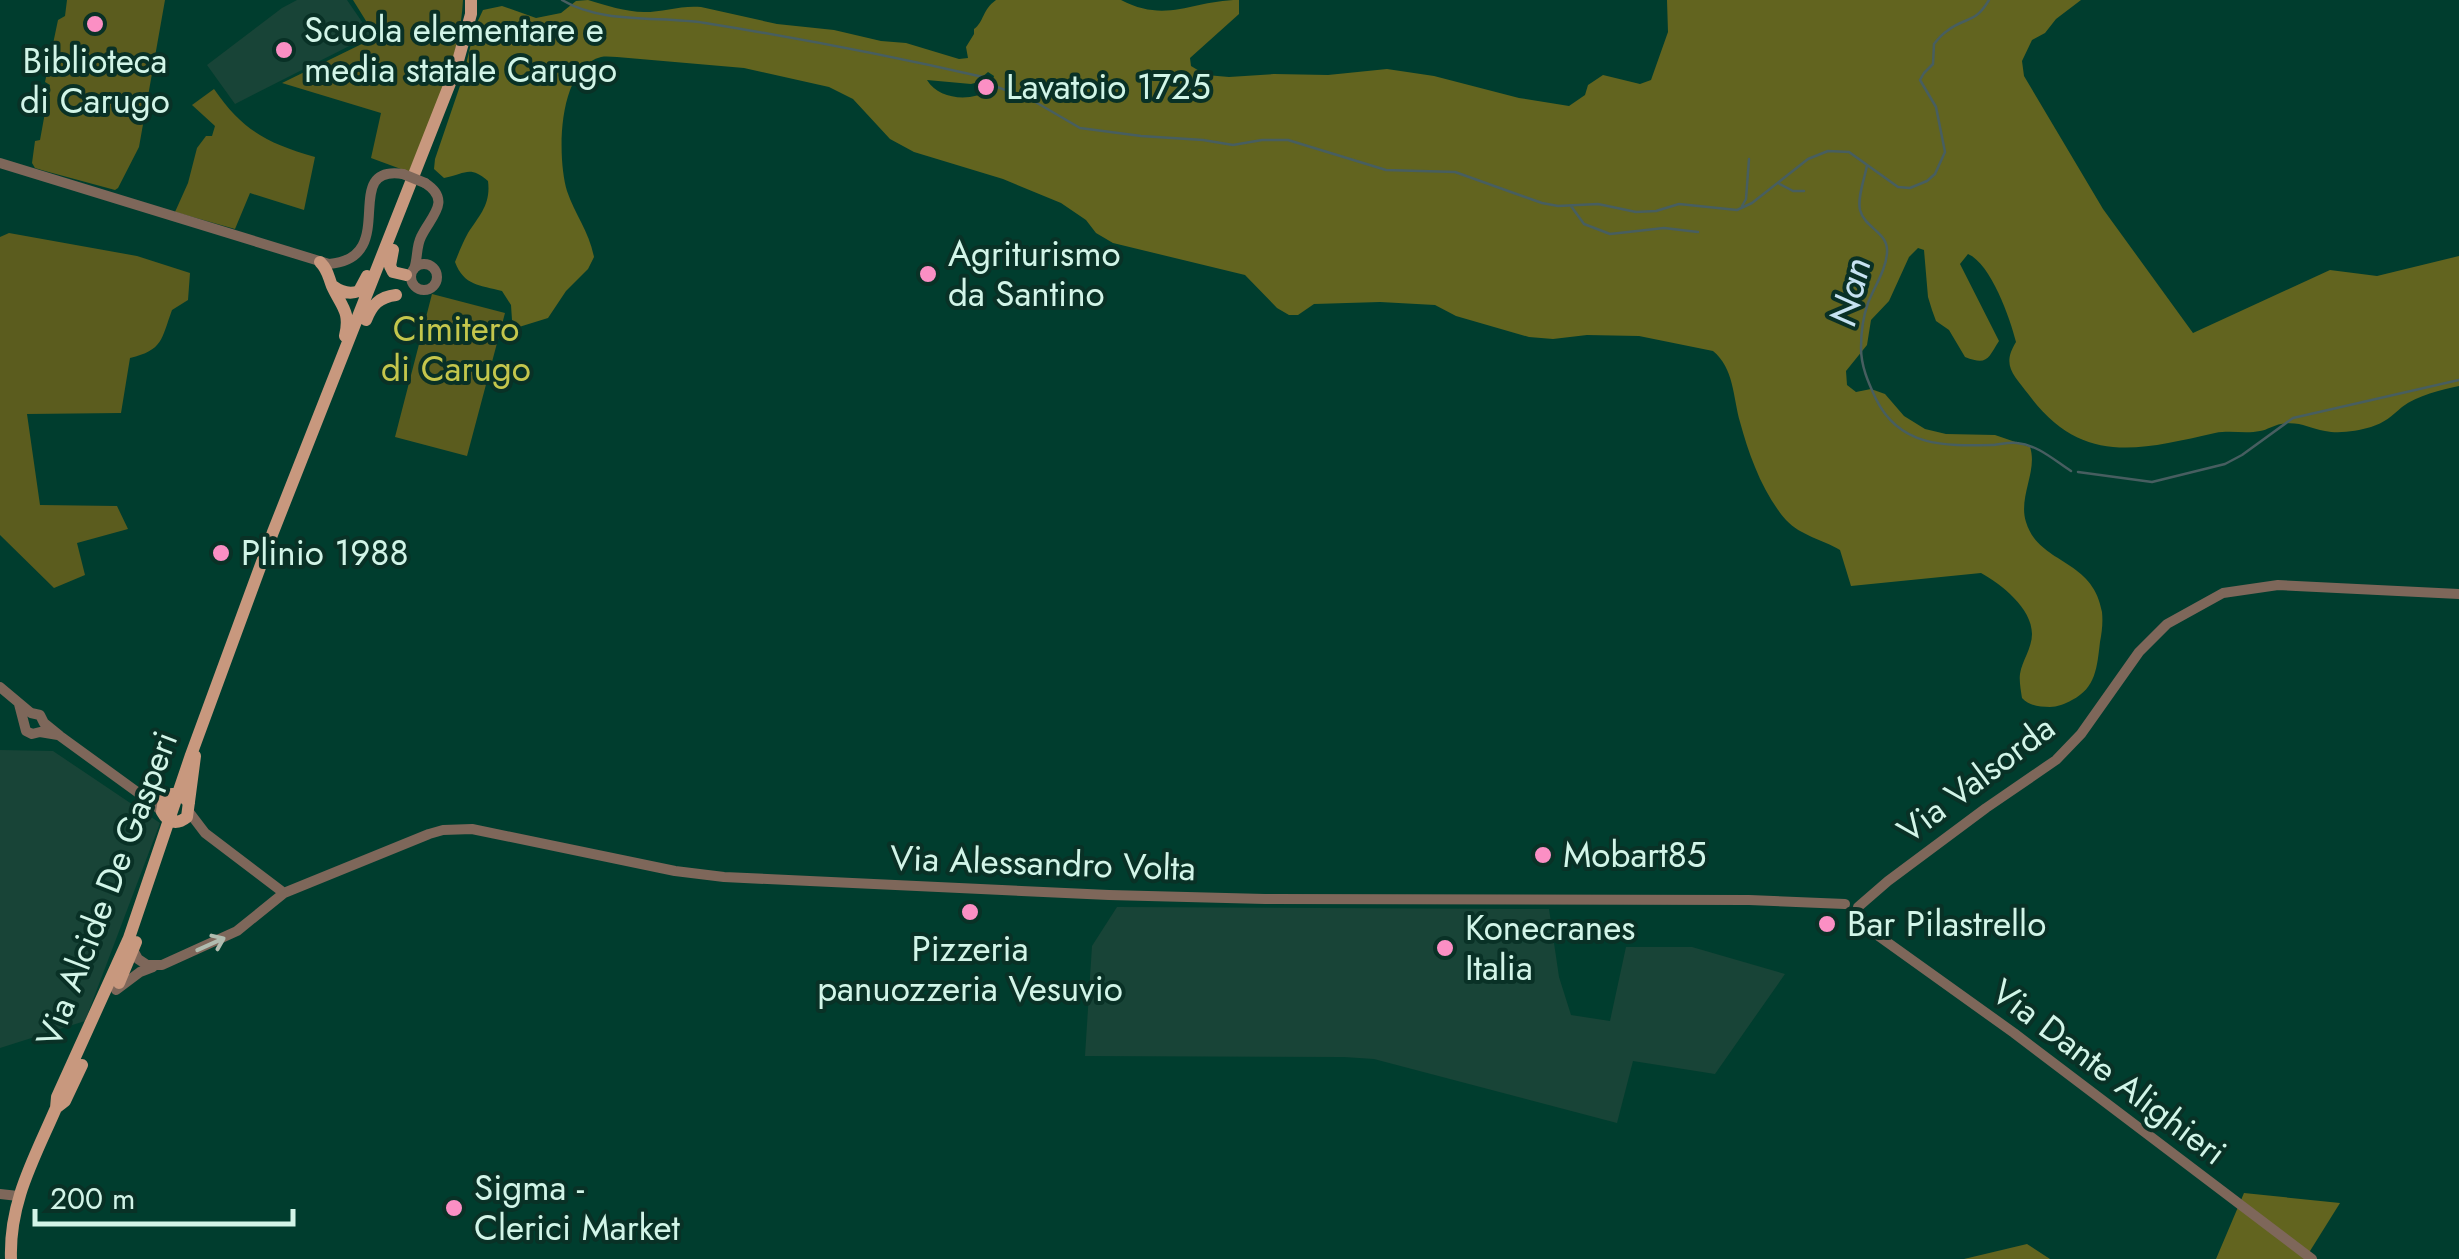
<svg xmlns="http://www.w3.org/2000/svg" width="2459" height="1259" viewBox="0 0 2459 1259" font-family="Jost,sans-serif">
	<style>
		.built { fill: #184437 }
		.green { fill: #5b5c1e }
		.forest { fill: #62641f; fill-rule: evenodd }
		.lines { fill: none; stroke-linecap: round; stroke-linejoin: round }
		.stream { stroke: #475e60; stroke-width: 2.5 }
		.tertiary { stroke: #7e675a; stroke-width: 10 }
		.primary { stroke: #c8987e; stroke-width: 12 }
		.tertiary-bridge { stroke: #7e675a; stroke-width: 10 }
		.oneway { stroke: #b0bcaf }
		.poi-dot { fill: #fb8fc4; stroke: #093126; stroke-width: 4 }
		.labels { text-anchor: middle; stroke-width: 8; stroke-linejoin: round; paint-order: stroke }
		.poi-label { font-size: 35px; fill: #d2f5e8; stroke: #093126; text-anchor: start }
		.park-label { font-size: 35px; fill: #c4c64c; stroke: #093126 }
		.street-label { font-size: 35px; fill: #d2f5e8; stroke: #093126 }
		.water-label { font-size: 38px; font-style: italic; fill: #c6e2f1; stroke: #093126 }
	</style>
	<rect width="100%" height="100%" fill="#003d2e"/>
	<path class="built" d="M 297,0 L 347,0 L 371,35 L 235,104 L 207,65 L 282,8 Z
		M 0,750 L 53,751 L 160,823 L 85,1021 L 0,1048 Z
		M 1117,907 L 1549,909 L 1559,977 L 1571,1015 L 1610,1021 L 1626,947 L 1692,947 L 1785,974 L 1715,1074 L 1633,1061 L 1617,1123 L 1374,1059 L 1344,1057 L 1085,1056 L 1092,946 Z"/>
	<path class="green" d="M 67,0 L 165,0 L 139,147 L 118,188 L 115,190 L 45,171 L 35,168 L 32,163 L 35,141 L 40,140 L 50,85 L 45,82 L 58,20 L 65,16 Z
		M 353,0 L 463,0 C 460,61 432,116 409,172 L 371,158 L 381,113 L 282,83 L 376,37 Z
		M 214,89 C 243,131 267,143 315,157 L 304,210 L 250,193 L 235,229 L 175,212 L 188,183 L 197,148 L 206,136 L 212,136 L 215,126 L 192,105 Z
		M 9,233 L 137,256 L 190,273 L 188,300 L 172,310 C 161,340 163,350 130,358 L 121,413 L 27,414 L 40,505 L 117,506 L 128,529 L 77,543 L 85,575 L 54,588 L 0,535 L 0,237 Z
		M 432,294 L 505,313 L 467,456 L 395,437 Z"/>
	<path class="forest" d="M 588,0 C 605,5 626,12 644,12 C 663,12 682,5 701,7 L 777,24 L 834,30 L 881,41 L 906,43 L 959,59 L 968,58 L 966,47 L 974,34 L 974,29 C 984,22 982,10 996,0 L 1121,0 C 1167,24 1193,0 1239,0 L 1239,14 L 1190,58 L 1191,66 L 1206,75 L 1229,77 L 1274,74 L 1328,75 L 1387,69 L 1434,76 L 1519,98 L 1569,106 L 1585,95 L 1588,85 L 1603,75 L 1640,84 L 1651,80 L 1668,32 L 1667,0 L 2081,0 L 2056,19 L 2045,33 L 2032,40 L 2022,61 L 2024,76 L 2103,209 L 2193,333 L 2330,270 L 2377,276 L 2459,256 L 2459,386 C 2441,390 2418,395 2402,407 C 2392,416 2384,423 2371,427 C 2357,431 2339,434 2325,431 C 2308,428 2300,421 2281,424 C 2274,425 2267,430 2260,431 C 2246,434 2230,430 2215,433 C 2139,450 2082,466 2029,395 C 2014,375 2001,366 2016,342 C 2010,318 1991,264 1968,254 L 1960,264 L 1999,341 C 1988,358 1988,366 1965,357 L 1949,330 L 1936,321 L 1932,310 L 1928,297 L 1924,250 L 1918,248 L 1909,257 L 1889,301 L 1871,320 L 1867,345 L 1846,371 L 1847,385 L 1856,392 L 1871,389 L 1885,394 L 1904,416 L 1925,429 L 1946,434 L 1995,435 L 2030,447 C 2038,471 2018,497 2026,522 C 2039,565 2093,558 2102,612 C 2103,622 2102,632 2100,642 C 2097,667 2096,688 2072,700 C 2065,704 2057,707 2050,707 C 2040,707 2029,706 2022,698 C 2021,691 2019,681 2020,674 C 2022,661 2032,648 2032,634 C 2032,608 2001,584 1981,573 L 1851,586 L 1840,550 C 1822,539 1801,536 1786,520 C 1763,494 1749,455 1740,422 C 1733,397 1734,368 1713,351 L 1639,336 L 1587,335 L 1553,339 L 1529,337 L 1456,316 L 1435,305 L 1380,302 L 1314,304 L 1298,315 L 1289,315 L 1277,308 L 1245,275 L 1113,243 L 1096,233 L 1086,220 L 1061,203 L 1003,179 L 914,152 L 890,139 L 853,99 L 829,87 L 744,68 L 617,57 C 612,57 607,56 601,57 C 557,68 557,158 567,191 C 575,215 589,231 594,257 L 588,269 L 566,291 L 548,318 L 519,327 L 512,320 L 511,305 L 502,291 C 480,285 464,286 455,262 C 459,252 463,242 468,233 C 480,215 491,204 488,181 C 469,165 466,174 444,178 L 434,169 L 435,159 L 463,77 L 475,27 L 483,10 L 502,6 L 536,18 L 561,13 L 576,1 ZM 988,72 L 994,76 L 990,90 C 971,102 939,100 927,80 L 971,84 L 975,83 Z
		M 2244,1193 L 2340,1203 L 2305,1259 L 2216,1259 Z
		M 2027,1244 L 2050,1259 L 1964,1259 Z"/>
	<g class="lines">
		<path class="stream" d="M 562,0 C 601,24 660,16 705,23 C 798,38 891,56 983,77
			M 992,85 L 1032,100 L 1080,128 L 1141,136 L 1203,140 L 1233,145 L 1262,140 L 1288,140 L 1386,170 L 1455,172 L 1542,203 L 1558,206 L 1598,204 L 1636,212 L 1656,211 L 1679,204 L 1737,210 L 1752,203 L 1808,159 L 1828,151 L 1849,152 L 1898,187 L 1910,188 L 1927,181 L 1935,174 L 1945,152 L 1936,107 L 1920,80 L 1924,73 L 1933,64 L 1934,44 C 1938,39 1942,34 1947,31 C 1966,16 1974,25 1989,0
			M 1867,165 C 1865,178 1857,197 1860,210 C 1865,229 1889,232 1887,253 C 1886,270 1874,287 1868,303 C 1863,317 1861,333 1861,348 C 1861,366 1868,382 1876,399 C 1900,448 1946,446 1994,445 C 2002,444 2010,442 2017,443 C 2038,445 2054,460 2071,471
			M 1778,183 L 1793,191 L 1804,191
			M 1571,206 L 1584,224 L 1610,234 L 1664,228 L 1698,232
			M 1742,206 L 1746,199 L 1749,159
			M 2078,472 L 2152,482 L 2225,464 L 2242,455 L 2293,418 L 2459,380"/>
		<path class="tertiary" d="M 0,163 L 329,264 C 402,258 338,164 403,174
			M411 277a13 13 0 1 1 26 0a13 13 0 1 1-26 0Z
			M 414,269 C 418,258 416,247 421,237 C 430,217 453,201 425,183
			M 0,687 L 31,713 L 40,715 L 44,723 L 60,736 L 155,805 L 162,812
			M 19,704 L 26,731 L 32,734 L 40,732 L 58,735
			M 189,812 L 205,833 L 284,893
			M 1858,907 L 1888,881 L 1986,808 L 2056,760 L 2081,734 L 2139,652 L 2167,624 L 2223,593 L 2278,585 L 2459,594
			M 1852,917 L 2014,1033 L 2312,1259
			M 133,950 L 138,959 L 147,965 L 162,965 L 237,931 L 284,893 L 429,834 L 443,830 L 472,829 L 675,871 L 724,877 L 1109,895 L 1265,899 L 1749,900 L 1845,904
			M 116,990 L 140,972 L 153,967
			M 0,1194 L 18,1196"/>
		<path class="primary" d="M 393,250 L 390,266 L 393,272 L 406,275
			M 320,262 C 328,270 328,276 332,286 C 341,306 351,311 345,336
			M 333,286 C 341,292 349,295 359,291 L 367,276
			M 366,320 C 372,305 379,297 396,295
			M 189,803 L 183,796 L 172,794 L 164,799 L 162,812 C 168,823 177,825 187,817 L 195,756
			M 119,983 L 136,942
			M 56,1108 L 65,1101 L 82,1065
			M 11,1259 C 9,1202 34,1159 56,1108 L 57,1097 L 129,938 L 191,755 L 273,532 L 456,68 L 471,14 L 471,0"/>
		<path class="tertiary-bridge" d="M 403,174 L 425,183"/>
	</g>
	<defs><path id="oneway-shaft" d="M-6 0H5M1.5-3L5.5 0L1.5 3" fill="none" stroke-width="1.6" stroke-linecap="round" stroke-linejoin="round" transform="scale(2.5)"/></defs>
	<use class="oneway" href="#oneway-shaft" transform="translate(211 944) rotate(-24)"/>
	<g class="poi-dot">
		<circle cx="95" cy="24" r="10"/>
		<circle cx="284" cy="50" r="10"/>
		<circle cx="986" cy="87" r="10"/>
		<circle cx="928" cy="274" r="10"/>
		<circle cx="221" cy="553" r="10"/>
		<circle cx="1543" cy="855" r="10"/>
		<circle cx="970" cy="912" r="10"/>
		<circle cx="1827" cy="924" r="10"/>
		<circle cx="1445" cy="948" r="10"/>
		<circle cx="454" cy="1208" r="10"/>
	</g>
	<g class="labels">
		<g class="poi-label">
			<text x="304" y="42">Scuola elementare e<tspan x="304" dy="40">media statale Carugo</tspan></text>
			<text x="95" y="73" text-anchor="middle">Biblioteca<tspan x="95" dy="40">di Carugo</tspan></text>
			<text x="1006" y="99">Lavatoio 1725</text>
			<text x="948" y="266">Agriturismo<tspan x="948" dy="40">da Santino</tspan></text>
			<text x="241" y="565">Plinio 1988</text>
			<text x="1563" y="867">Mobart85</text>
			<text x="1847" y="936">Bar Pilastrello</text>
			<text x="1465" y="940">Konecranes<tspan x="1465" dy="40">Italia</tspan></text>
			<text x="970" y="961" text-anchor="middle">Pizzeria<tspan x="970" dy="40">panuozzeria Vesuvio</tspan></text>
			<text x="474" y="1200">Sigma -<tspan x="474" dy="40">Clerici Market</tspan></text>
		</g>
		<g class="park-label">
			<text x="456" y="341">Cimitero<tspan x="456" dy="40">di Carugo</tspan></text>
		</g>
		<g class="street-label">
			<text transform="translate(1976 779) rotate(-37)" y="12">Via Valsorda</text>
			<text transform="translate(1043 863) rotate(2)" y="12">Via Alessandro Volta</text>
			<text transform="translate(107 889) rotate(-69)" y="12">Via Alcide De Gasperi</text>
			<text transform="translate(2109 1072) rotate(37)" y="12">Via Dante Alighieri</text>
		</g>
		<g class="water-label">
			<text transform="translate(1850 292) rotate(-76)" y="13">Nan</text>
		</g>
	</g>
	<path d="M35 1209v15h258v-15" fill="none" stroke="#d2f5e8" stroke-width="5"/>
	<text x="50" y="1209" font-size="30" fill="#d2f5e8" stroke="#093126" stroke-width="8" paint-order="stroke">200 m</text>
</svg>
